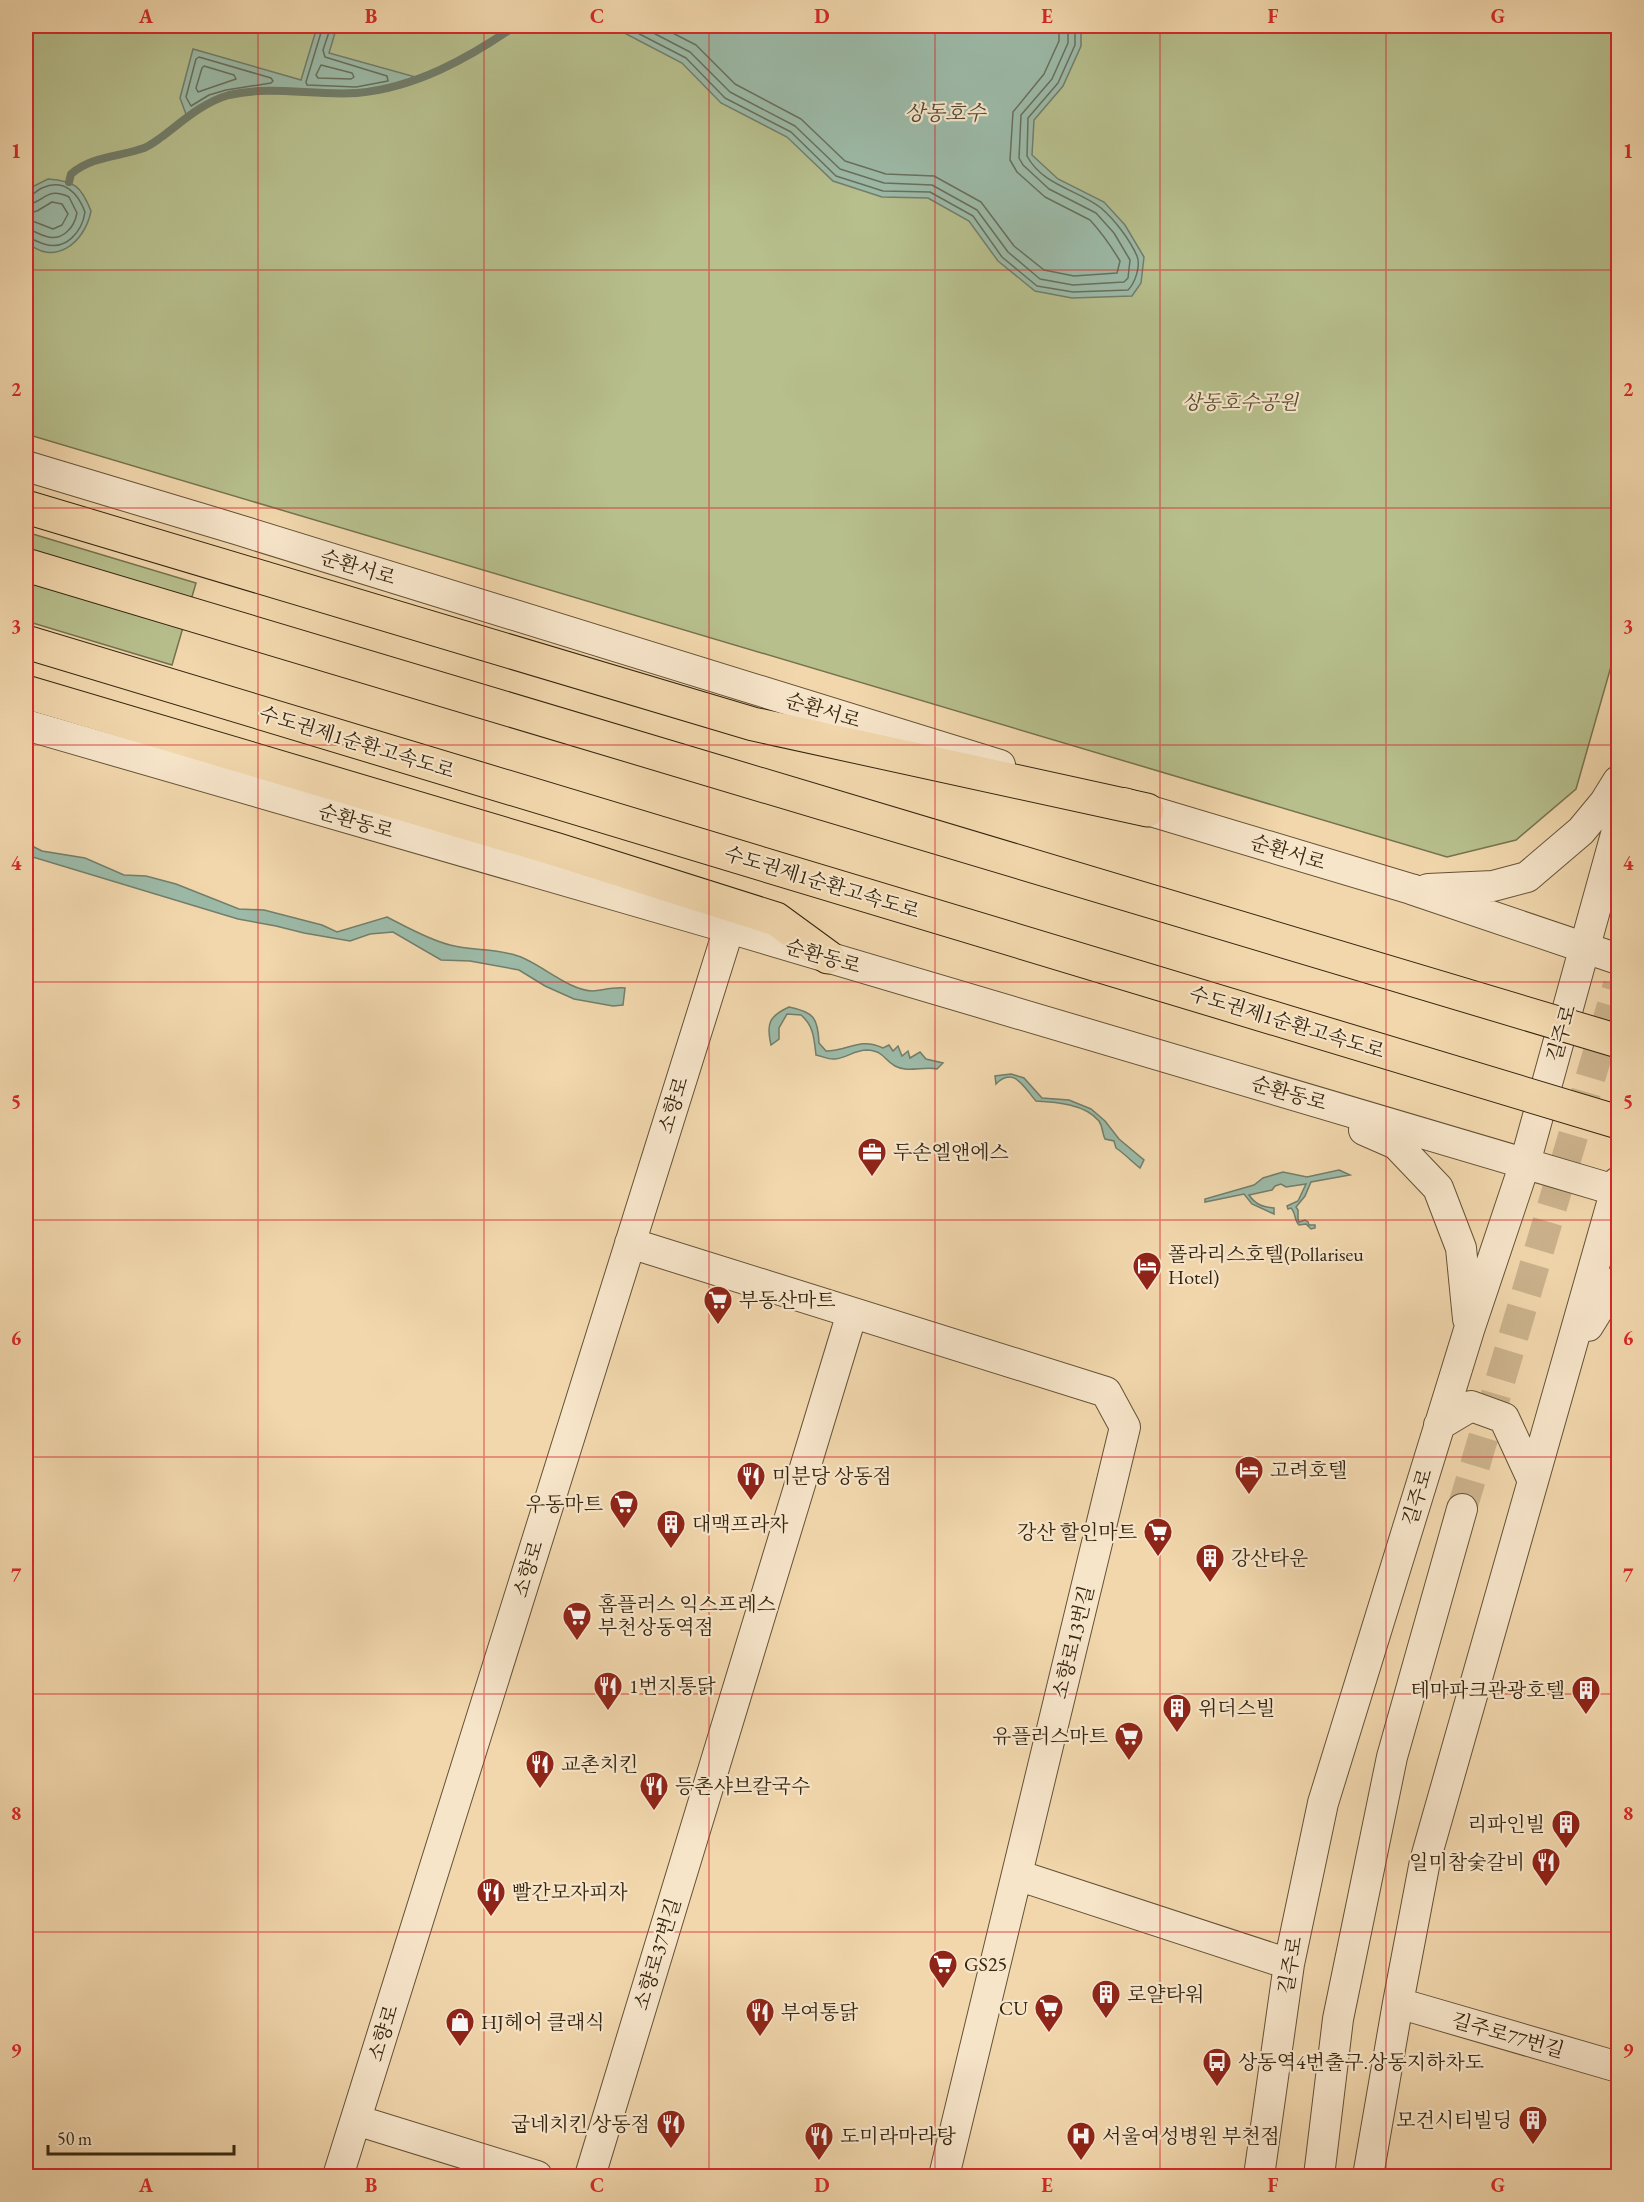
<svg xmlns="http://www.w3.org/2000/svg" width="1644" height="2202" viewBox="0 0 1644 2202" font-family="'EB Garamond','Noto Serif KR',serif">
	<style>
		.green { fill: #b7bf8d; stroke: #76724e; stroke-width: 1.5 }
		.water { fill: #9cbaa8; stroke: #727e6b; stroke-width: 1.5 }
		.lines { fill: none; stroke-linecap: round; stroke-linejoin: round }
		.shore { stroke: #68705c; stroke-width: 1.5 }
		.stream { stroke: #727e6b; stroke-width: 8 }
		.minor-tunnel { stroke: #ccb38d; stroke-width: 30; stroke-dasharray: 30 15; stroke-linecap: butt }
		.minor-casing { stroke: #645236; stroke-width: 32 }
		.highway-casing { stroke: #34250f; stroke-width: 35 }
		.minor { stroke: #f7e5ca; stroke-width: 30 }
		.highway { stroke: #f2d7ad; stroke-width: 33 }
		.highway-bridge-casing { stroke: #34250f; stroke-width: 35; stroke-linecap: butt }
		.highway-bridge { stroke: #f2d7ad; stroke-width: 33 }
		.grid { fill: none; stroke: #d62828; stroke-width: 1.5; stroke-opacity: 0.55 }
		.labels { text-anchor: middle; stroke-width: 4.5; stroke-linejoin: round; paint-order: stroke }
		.park-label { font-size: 20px; font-style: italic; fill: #554c2e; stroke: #f7e5ca }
		.street-label { font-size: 20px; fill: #34250f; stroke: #f7e5ca }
		.poi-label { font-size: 20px; fill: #34250f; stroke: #f7e5ca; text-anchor: start }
		.water-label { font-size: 21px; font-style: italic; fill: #4e4a35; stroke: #f7e5ca }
		.neatline { fill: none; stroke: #d62828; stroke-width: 2 }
		.grid-label { font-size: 20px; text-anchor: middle; font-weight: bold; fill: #d62828 }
	</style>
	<rect width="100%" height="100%" fill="#f2d7ad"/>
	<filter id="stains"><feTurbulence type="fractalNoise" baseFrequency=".00333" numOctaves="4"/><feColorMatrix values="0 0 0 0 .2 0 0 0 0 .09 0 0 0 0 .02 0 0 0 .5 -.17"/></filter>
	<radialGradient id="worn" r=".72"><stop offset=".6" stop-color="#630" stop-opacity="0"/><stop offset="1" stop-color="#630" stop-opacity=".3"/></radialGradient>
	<path class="green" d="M 26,26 L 1618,26 L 1618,642 L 1576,789 L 1516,840 L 1447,857 L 26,434 Z
		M 26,532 L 196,583 L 172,665 L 26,621 Z"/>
	<path class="water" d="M 312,26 L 337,26 L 329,53 L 419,78 C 398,84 377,91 356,93 C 308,96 261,82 214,100 C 204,104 195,112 187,117 L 180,98 L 193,49 L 301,80 L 317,27 Z
		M 611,26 L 1081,26 L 1081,46 L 1063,86 L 1034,120 L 1032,155 L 1058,179 L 1104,202 L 1125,225 L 1144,257 L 1141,283 L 1132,296 L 1072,298 L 1035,291 L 998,261 L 969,221 L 928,198 L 882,197 L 833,181 L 787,137 L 721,103 L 682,63 Z
		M 48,179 C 75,181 81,186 91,211 C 85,243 53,268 26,241 L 26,194 L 30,188 Z
		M 26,843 L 42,851 L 85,858 L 124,875 L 146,876 L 176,884 L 239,909 L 264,910 L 322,925 L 337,932 L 387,917 C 407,927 427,939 450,945 C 472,951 496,948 518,956 C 540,963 569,991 593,991 C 603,990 613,987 625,988 L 623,1005 L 613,1006 L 574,999 L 545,986 L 519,970 L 470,961 L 441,960 L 393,932 L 370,934 L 350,941 L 304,933 L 276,926 L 238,919 L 26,855 Z
		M 789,1007 C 814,1012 818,1018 819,1043 L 826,1051 C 849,1051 859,1037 883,1048 L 889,1045 L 893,1051 L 898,1046 L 902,1056 L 908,1051 L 910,1058 L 920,1052 L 926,1059 L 943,1063 L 937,1069 C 924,1066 907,1073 895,1066 C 883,1059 884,1051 867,1050 C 854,1050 847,1058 835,1059 C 829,1060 822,1056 816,1055 C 814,1039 814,1026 801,1015 L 787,1014 L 779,1028 L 779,1039 L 771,1045 C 766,1024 769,1016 789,1007 Z
		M 1011,1074 L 1024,1078 L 1042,1098 L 1069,1100 L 1091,1109 L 1105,1121 L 1119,1139 L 1144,1160 L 1140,1168 C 1131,1161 1125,1154 1116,1148 L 1114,1141 L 1105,1139 C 1102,1133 1103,1127 1099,1121 C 1085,1104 1056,1102 1036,1101 C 1025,1089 1014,1065 996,1084 L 995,1076 Z
		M 1339,1170 L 1350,1175 L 1311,1182 L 1305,1196 L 1296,1207 L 1298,1210 L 1298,1219 L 1299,1222 L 1305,1220 L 1308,1222 L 1309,1225 L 1315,1225 L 1315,1228 L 1311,1229 L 1306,1224 L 1299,1225 C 1294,1220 1296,1213 1291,1208 L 1288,1209 L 1287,1206 L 1298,1201 L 1306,1184 L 1286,1187 L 1281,1184 L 1275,1186 L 1272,1190 L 1249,1195 C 1255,1204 1262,1207 1274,1208 L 1274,1214 L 1252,1204 L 1244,1194 L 1205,1202 L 1205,1199 L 1254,1185 L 1263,1178 L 1283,1172 L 1307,1177 Z"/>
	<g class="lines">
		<path class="shore" d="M 323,26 L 306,82 L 307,85 L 356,87 L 388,81 L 387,76 L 325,57 L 323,50 L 331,26
			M 624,26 L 686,58 L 725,98 L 791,132 L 836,176 L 883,191 L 930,192 L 973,216 L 1002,257 L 1037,286 L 1073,292 L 1128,290 C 1135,283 1141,266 1137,256 C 1130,240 1115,220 1101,208 C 1079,190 1043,186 1027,156 L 1028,118 L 1058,83 L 1075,45 L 1075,26
			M 640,26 L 690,52 L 730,92 L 795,126 L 840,169 L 884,183 L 932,185 L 977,210 L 1008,252 L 1040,279 L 1073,285 L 1124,282 L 1128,278 L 1130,260 L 1114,233 L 1096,213 L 1049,189 L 1023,165 L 1019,158 L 1021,115 L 1052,79 L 1068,43 L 1068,26
			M 659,26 L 696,45 L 735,84 L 801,119 L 845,161 L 886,174 L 934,176 L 981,202 L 1014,246 L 1044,270 L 1074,276 L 1117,273 L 1120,261 C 1111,246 1102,233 1090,220 L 1045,197 L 1017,172 L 1010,160 L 1013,112 L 1044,74 L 1059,41 L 1059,26
			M 199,57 L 271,78 L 273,81 L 271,83 L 226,90 L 209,95 L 191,106 L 186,97 L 196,59 Z
			M 321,65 L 352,73 L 354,77 L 351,79 L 318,78 L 316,75 Z
			M 204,66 L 234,75 L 236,79 L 198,92 L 196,88 L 202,68 Z
			M 26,197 C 32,196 36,191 42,188 C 64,178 78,193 85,212 C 82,232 66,251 44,244 C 37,242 32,238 26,237
			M 26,205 C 44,203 46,186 69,197 L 77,213 C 74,229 61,242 45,236 C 38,234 33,230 26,229
			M 26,214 L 37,211 L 52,202 L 62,204 L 68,214 L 62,225 L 53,229 L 35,222 L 26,220"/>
		<path class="stream" d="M 69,182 L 71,174 C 92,156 119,157 144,148 C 151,145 157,140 163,136 C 184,120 204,102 229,95 C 272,85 313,96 357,93 C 415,88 469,58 515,26"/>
		<path class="minor-tunnel" d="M 1462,1509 L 1618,985"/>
		<g class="minor-casing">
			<path id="minor" d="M 26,466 L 239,530 L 1000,765
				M 26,725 L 729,928 L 1618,1191
				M 1124,803 L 1411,889 L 1618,959
				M 1428,889 L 1493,886 L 1527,877 L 1581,831 L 1605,802 L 1618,781
				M 1364,1130 L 1396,1144 L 1438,1188 L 1461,1248 L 1468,1319
				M 630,1243 L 1106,1392 L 1125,1427 L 944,2176
				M 1588,1326 L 1614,1284 L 1618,1281
				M 1439,1425 L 1471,1406 L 1504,1418 L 1533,1481
				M 1017,1875 L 1289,1964
				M 1398,2003 L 1618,2067
				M 356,2120 L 537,2176
				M 338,2176 L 729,928
				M 590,2176 L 852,1313
				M 1259,2176 L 1289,1964 L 1323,1803 L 1469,1330 L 1525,1163 L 1618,827
				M 1319,2176 L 1338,2019 L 1392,1757 L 1462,1509
				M 1368,2176 L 1398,2003 L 1425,1861 L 1618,1182"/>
		</g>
		<g class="highway-casing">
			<path id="highway" d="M 26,507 L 753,724 L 1147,810
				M 26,692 L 558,850 L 776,919 L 828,957"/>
		</g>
		<use href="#minor" class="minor"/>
		<use href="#highway" class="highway"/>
		<g class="highway-bridge-casing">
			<path id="highway-bridge" d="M 26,565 L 1618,1041
				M 26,642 L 1618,1122"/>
		</g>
		<use href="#highway-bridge" class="highway-bridge"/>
	</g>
	<path class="grid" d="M 258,26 L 258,2176M 484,26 L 484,2176M 709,26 L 709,2176M 935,26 L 935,2176M 1160,26 L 1160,2176M 1386,26 L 1386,2176M 26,270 L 1618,270M 26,508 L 1618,508M 26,745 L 1618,745M 26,982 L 1618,982M 26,1220 L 1618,1220M 26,1457 L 1618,1457M 26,1694 L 1618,1694M 26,1932 L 1618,1932"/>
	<defs>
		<g id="office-pin" transform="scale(1.5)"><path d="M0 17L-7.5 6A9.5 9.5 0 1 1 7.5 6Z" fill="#8f2418" stroke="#f7e5ca"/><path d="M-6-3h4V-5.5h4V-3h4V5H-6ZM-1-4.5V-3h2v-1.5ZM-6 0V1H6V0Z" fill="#fff"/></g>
		<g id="hotel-pin" transform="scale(1.5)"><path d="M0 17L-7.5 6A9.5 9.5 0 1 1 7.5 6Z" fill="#8f2418" stroke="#f7e5ca"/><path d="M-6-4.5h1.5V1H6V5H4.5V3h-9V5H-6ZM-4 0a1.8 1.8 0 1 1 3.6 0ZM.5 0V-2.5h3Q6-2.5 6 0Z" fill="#fff"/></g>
		<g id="supermarket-pin" transform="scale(1.5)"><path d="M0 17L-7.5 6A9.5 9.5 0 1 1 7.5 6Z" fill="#8f2418" stroke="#f7e5ca"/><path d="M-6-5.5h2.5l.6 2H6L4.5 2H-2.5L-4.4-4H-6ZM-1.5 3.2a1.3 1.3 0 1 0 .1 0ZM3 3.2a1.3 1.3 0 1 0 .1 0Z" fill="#fff"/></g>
		<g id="restaurant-pin" transform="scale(1.5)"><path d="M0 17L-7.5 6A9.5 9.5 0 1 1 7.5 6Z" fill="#8f2418" stroke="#f7e5ca"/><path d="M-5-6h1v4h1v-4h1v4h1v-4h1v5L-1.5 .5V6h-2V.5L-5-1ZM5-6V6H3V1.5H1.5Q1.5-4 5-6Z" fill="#fff"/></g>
		<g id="building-pin" transform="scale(1.5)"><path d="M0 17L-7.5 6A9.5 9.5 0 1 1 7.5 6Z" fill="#8f2418" stroke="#f7e5ca"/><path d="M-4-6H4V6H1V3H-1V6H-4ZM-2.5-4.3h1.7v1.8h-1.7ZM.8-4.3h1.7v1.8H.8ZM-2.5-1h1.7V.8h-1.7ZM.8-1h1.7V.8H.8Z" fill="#fff"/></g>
		<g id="shop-pin" transform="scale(1.5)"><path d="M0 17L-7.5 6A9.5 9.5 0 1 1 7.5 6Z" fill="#8f2418" stroke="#f7e5ca"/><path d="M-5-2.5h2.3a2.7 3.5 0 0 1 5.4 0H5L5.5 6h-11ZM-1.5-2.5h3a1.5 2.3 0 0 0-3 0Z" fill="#fff"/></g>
		<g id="bus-pin" transform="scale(1.5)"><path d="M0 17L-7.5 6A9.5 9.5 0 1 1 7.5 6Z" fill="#8f2418" stroke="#f7e5ca"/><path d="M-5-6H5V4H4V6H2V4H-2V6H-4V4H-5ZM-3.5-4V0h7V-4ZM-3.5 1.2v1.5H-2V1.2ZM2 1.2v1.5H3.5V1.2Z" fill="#fff"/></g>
		<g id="hospital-pin" transform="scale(1.5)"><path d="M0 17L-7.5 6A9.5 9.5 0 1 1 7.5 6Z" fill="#8f2418" stroke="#f7e5ca"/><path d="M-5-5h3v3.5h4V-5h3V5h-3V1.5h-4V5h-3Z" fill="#fff"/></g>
	</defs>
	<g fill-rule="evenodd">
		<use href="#office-pin" x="872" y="1152"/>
		<use href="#hotel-pin" x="1147" y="1266"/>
		<use href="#supermarket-pin" x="718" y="1300"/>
		<use href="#hotel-pin" x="1249" y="1470"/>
		<use href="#restaurant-pin" x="751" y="1476"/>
		<use href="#supermarket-pin" x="624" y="1504"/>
		<use href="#building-pin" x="671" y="1524"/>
		<use href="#supermarket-pin" x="1158" y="1532"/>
		<use href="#building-pin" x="1210" y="1558"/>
		<use href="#supermarket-pin" x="577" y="1616"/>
		<use href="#restaurant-pin" x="608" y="1686"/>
		<use href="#building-pin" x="1586" y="1690"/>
		<use href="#building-pin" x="1177" y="1708"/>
		<use href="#supermarket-pin" x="1129" y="1736"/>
		<use href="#restaurant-pin" x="540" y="1764"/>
		<use href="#restaurant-pin" x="654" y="1786"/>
		<use href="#building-pin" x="1566" y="1824"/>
		<use href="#restaurant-pin" x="1546" y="1862"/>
		<use href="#restaurant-pin" x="491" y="1892"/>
		<use href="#supermarket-pin" x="943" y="1964"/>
		<use href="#building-pin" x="1106" y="1994"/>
		<use href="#supermarket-pin" x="1049" y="2008"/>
		<use href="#restaurant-pin" x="760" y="2012"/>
		<use href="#shop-pin" x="460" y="2022"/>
		<use href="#bus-pin" x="1217" y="2062"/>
		<use href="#building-pin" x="1533" y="2120"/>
		<use href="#restaurant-pin" x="671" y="2124"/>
		<use href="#restaurant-pin" x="819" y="2136"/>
		<use href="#hospital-pin" x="1081" y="2136"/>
	</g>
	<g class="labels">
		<g class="park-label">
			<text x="1240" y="409">상동호수공원</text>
		</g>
		<g class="street-label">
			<text transform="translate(358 567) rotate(17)" y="7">순환서로</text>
			<text transform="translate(823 710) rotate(17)" y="7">순환서로</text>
			<text transform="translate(357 742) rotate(17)" y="7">수도권제1순환고속도로</text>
			<text transform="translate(356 821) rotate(16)" y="7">순환동로</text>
			<text transform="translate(1288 852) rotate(17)" y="7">순환서로</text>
			<text transform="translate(822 882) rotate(17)" y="7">수도권제1순환고속도로</text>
			<text transform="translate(823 956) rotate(16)" y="7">순환동로</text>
			<text transform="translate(1287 1022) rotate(17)" y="7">수도권제1순환고속도로</text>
			<text transform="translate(1561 1033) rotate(-74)" y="7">길주로</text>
			<text transform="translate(1289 1093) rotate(16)" y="7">순환동로</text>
			<text transform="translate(673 1105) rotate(-73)" y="7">소향로</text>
			<text transform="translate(1417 1497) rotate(-73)" y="7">길주로</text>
			<text transform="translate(528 1569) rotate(-73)" y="7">소향로</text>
			<text transform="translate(1073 1642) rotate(-76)" y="7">소향로13번길</text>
			<text transform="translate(657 1954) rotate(-73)" y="7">소향로37번길</text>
			<text transform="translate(1290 1965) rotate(-80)" y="7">길주로</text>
			<text transform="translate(383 2033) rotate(-73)" y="7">소향로</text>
			<text transform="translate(1508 2035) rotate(16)" y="7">길주로77번길</text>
		</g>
		<g class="poi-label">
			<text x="893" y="1159">두손엘앤에스</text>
			<text x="1168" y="1261">폴라리스호텔(Pollariseu<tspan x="1168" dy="23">Hotel)</tspan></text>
			<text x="739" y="1307">부동산마트</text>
			<text x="1270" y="1477">고려호텔</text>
			<text x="772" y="1483">미분당 상동점</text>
			<text x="603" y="1511" text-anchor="end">우동마트</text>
			<text x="692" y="1531">대맥프라자</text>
			<text x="1137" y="1539" text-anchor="end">강산 할인마트</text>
			<text x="1231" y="1565">강산타운</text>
			<text x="598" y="1611">홈플러스 익스프레스<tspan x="598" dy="23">부천상동역점</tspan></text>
			<text x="629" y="1693">1번지통닭</text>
			<text x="1565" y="1697" text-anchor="end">테마파크관광호텔</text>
			<text x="1198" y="1715">위더스빌</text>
			<text x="1108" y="1743" text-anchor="end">유플러스마트</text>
			<text x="561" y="1771">교촌치킨</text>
			<text x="675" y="1793">등촌샤브칼국수</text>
			<text x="1545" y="1831" text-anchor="end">리파인빌</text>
			<text x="1525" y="1869" text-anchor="end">일미참숯갈비</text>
			<text x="512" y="1899">빨간모자피자</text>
			<text x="964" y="1971">GS25</text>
			<text x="1127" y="2001">로얄타워</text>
			<text x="1028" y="2015" text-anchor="end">CU</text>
			<text x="781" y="2019">부여통닭</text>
			<text x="481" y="2029">HJ헤어 클래식</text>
			<text x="1238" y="2069">상동역4번출구.상동지하차도</text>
			<text x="1512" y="2127" text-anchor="end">모건시티빌딩</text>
			<text x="650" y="2131" text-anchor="end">굽네치킨 상동점</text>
			<text x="840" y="2143">도미라마라탕</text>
			<text x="1102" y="2143">서울여성병원 부천점</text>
		</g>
		<g class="water-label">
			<text x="945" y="120">상동호수</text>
		</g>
	</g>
	<rect width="1644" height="2202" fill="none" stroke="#f2d7ad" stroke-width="66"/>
	<path d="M48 2145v9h186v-9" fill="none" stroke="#34250f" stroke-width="3"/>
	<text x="57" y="2145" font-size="18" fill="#34250f" stroke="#f7e5ca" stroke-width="4.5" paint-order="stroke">50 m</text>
	<rect x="33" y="33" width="1578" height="2136" class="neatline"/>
	<g class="grid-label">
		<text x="146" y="23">A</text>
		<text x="371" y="23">B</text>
		<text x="597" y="23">C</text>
		<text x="822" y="23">D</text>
		<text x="1047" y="23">E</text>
		<text x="1273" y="23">F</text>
		<text x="1498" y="23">G</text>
		<text x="16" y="158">1</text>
		<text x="1628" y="158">1</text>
		<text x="16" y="396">2</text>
		<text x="1628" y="396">2</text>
		<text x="16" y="633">3</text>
		<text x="1628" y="633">3</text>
		<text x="16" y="870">4</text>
		<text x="1628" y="870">4</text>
		<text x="16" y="1108">5</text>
		<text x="1628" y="1108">5</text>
		<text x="16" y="1345">6</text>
		<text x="1628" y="1345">6</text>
		<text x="16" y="1582">7</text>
		<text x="1628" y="1582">7</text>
		<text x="16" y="1820">8</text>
		<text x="1628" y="1820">8</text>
		<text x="16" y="2057">9</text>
		<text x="1628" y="2057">9</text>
		<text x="146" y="2192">A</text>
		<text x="371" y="2192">B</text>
		<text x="597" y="2192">C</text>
		<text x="822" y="2192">D</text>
		<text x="1047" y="2192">E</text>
		<text x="1273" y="2192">F</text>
		<text x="1498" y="2192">G</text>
	</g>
	<rect width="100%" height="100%" filter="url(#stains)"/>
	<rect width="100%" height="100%" fill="url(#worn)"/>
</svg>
